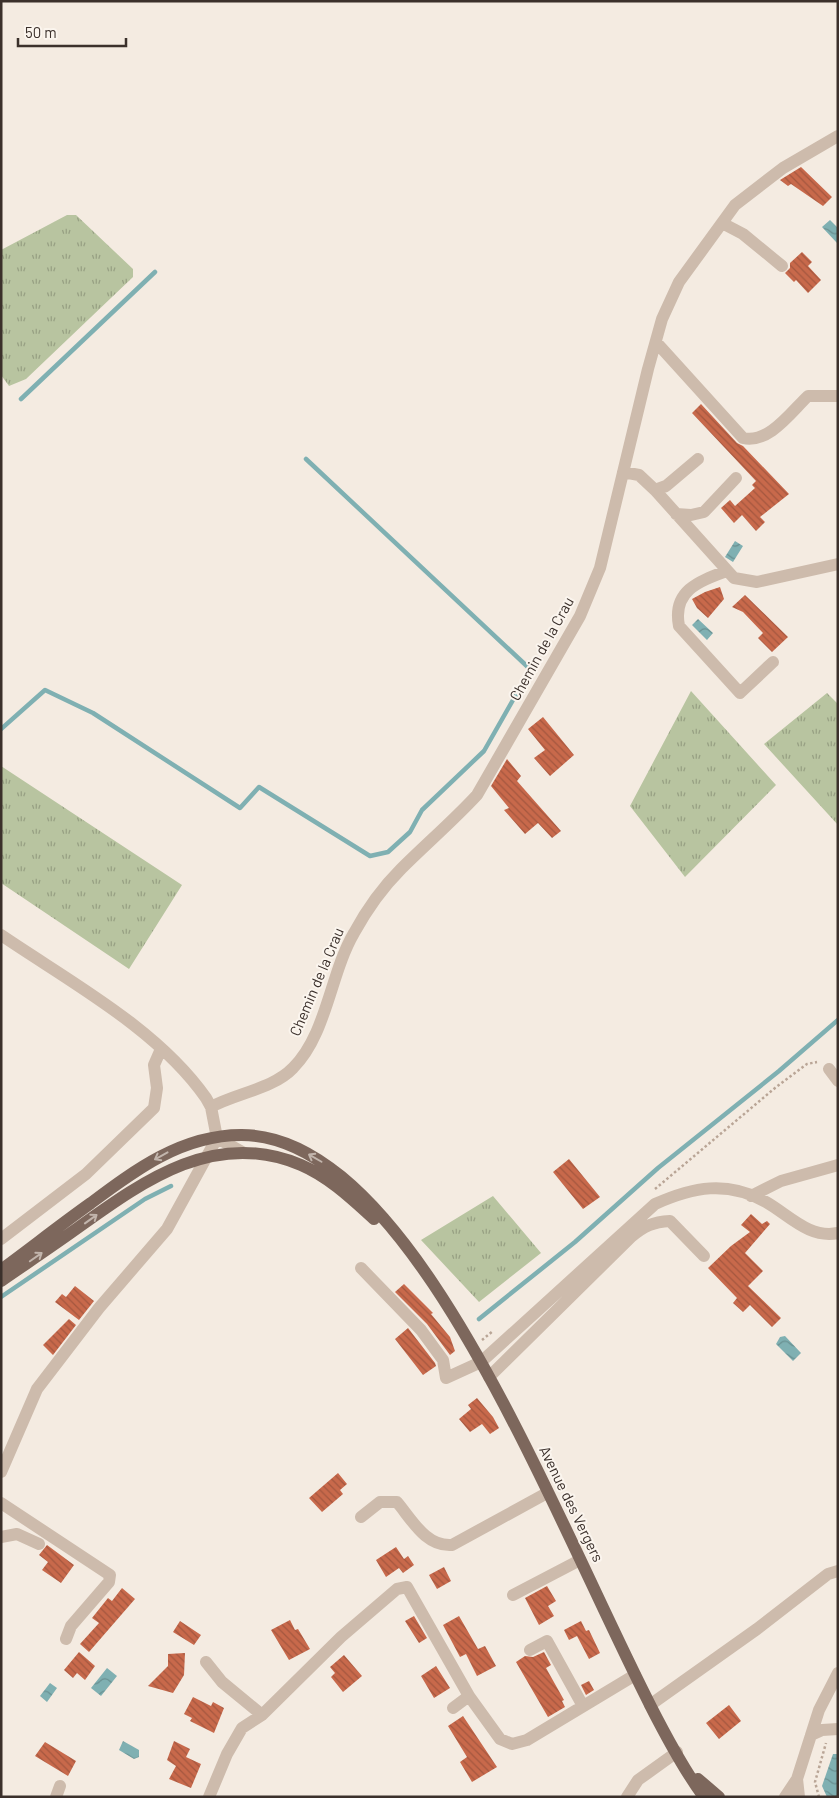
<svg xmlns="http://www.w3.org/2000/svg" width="839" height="1798" viewBox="0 0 839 1798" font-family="Barlow,sans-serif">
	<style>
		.grass { fill: url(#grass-tufts) }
		.water { fill: url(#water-waves) }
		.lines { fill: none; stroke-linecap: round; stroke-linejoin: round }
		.stream { stroke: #7fb0b2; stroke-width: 4.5 }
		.building { fill: url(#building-back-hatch) }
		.path { stroke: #b9a596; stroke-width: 2.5; stroke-dasharray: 2.5 2.5; stroke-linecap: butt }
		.minor { stroke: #cdbbac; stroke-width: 12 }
		.major { stroke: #7d675c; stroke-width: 12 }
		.oneway { stroke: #c2b5ac }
		.labels { text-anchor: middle; stroke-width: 4; stroke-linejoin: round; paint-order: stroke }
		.street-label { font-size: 15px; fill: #3b302b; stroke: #fbf5ee }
	</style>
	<defs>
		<pattern id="grass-tufts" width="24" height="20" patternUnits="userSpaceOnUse" patternTransform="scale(1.25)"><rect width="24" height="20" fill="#b8c4a0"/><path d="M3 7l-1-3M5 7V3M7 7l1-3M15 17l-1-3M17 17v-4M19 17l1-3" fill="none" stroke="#97a083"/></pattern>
		<pattern id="water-waves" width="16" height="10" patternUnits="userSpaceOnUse" patternTransform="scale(1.25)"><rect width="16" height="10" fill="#7fb0b2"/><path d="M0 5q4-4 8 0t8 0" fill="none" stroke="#699091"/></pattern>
		<pattern id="building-back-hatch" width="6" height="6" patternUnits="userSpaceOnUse" patternTransform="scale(1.25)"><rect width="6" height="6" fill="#c8694b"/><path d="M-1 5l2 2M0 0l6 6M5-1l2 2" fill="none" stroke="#a4573f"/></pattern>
	</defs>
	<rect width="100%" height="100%" fill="#f4ebe1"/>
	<path class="grass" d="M 67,215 L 76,215 L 133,269 L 133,277 L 26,379 L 9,386 L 1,375 L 1,250 Z
		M 691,691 L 776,785 L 685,877 L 630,806 Z
		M 827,693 L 838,704 L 838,825 L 764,744 Z
		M 1,766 L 182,885 L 129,969 L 1,883 Z
		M 493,1196 L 541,1253 L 479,1302 L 421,1240 Z"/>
	<path class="water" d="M 830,220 L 838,228 L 837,243 L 822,227 Z
		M 735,541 L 743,546 L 733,562 L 725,557 Z
		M 698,619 L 713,633 L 707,640 L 692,625 Z
		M 785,1336 L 801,1353 L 793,1361 L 776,1344 L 780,1337 Z
		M 107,1668 L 117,1676 L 101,1696 L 91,1688 Z
		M 50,1683 L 57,1688 L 47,1702 L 40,1696 Z
		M 123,1741 L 139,1750 L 139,1757 L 134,1759 L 119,1750 Z
		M 833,1754 L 838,1754 L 838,1797 L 827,1797 L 822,1786 Z"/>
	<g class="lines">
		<path class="stream" d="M 21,399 L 155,272
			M 306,459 L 531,670
			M 1,729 L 45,690 L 93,713 L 240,808 L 259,787 L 370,856 L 388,852 L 410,832 L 422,810 L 484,751 L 517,693
			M 1,1297 L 145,1199 L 171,1186
			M 479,1319 L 575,1242 L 658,1168 L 779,1071 L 838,1020"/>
	</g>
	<path class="building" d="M 801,167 L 832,197 L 823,206 L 791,184 L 788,186 L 780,180 Z
		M 802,252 L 812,262 L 808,266 L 821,280 L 808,293 L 796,280 L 794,282 L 785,273 L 790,268 L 790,263 Z
		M 701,404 L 737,443 L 743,446 L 789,494 L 760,517 L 765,522 L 756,531 L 742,515 L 734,523 L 721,508 L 730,500 L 735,506 L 755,488 L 752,485 L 756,481 L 692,413 Z
		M 720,587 L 724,599 L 708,618 L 697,608 L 692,599 L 705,592 Z
		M 745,595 L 788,637 L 772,652 L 758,638 L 763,633 L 743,612 L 732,607 Z
		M 543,717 L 574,755 L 550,776 L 534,758 L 545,750 L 528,729 Z
		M 507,759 L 521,776 L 517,781 L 561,831 L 552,838 L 538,823 L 525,834 L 504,810 L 509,808 L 491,786 Z
		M 569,1159 L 600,1197 L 583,1209 L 553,1172 Z
		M 751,1214 L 762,1224 L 767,1221 L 770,1224 L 745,1253 L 763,1271 L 748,1286 L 781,1318 L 772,1327 L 750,1305 L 743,1312 L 733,1303 L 737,1298 L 708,1268 L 731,1246 L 750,1232 L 741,1225 Z
		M 404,1284 L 433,1313 L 431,1314 L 450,1337 L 455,1351 L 450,1355 L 427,1324 L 395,1292 Z
		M 75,1286 L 94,1301 L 79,1320 L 55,1302 L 62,1294 L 66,1297 Z
		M 69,1319 L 76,1325 L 53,1355 L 43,1345 Z
		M 408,1328 L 435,1363 L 436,1366 L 423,1375 L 395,1339 Z
		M 477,1398 L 493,1417 L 499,1428 L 490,1434 L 482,1424 L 470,1432 L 459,1419 L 471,1409 L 468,1405 Z
		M 338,1473 L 347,1484 L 340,1490 L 343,1494 L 322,1512 L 309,1498 Z
		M 47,1545 L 74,1565 L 61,1583 L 42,1570 L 48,1562 L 39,1555 Z
		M 396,1547 L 404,1559 L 408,1556 L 414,1565 L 403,1573 L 399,1568 L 386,1577 L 376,1560 Z
		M 444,1567 L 451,1581 L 437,1589 L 429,1575 Z
		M 547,1586 L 556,1601 L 548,1606 L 554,1616 L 539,1625 L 525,1598 Z
		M 122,1588 L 135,1599 L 89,1652 L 80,1644 L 99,1623 L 92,1618 L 108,1598 L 112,1601 Z
		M 414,1616 L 427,1638 L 419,1643 L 405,1621 Z
		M 459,1616 L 478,1649 L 485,1646 L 496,1666 L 477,1676 L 466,1654 L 460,1657 L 443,1625 Z
		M 290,1620 L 295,1630 L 298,1629 L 310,1649 L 289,1660 L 271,1630 Z
		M 180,1621 L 201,1635 L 194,1645 L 173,1632 Z
		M 581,1621 L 586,1631 L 589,1630 L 600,1653 L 589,1659 L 577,1636 L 569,1640 L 564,1630 Z
		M 79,1652 L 95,1666 L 85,1680 L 77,1673 L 73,1678 L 64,1670 Z
		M 544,1652 L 551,1665 L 546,1668 L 564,1700 L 562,1701 L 565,1707 L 548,1717 L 516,1662 L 525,1656 L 533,1657 Z
		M 185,1653 L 184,1675 L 173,1693 L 148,1686 L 168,1666 L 168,1654 Z
		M 344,1655 L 362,1676 L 343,1692 L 331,1677 L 335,1673 L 330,1667 Z
		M 436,1666 L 450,1688 L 434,1698 L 421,1676 Z
		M 589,1681 L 594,1690 L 586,1695 L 581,1685 Z
		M 193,1697 L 211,1706 L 213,1702 L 224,1708 L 214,1733 L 190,1721 L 192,1718 L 184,1714 Z
		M 729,1705 L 741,1721 L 719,1739 L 706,1723 Z
		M 463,1716 L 497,1767 L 472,1782 L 460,1762 L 467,1757 L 448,1726 Z
		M 174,1741 L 190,1749 L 186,1757 L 201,1764 L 191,1788 L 169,1779 L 176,1766 L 167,1760 Z
		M 45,1742 L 76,1761 L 68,1776 L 35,1756 Z"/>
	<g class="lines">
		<path class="path" d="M 655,1189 L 775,1088 L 807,1064 L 817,1062
			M 482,1340 L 493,1331
			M 819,1797 L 815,1782 L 826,1743"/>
		<path class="minor" d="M 722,223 L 743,234 L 782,266
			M 656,342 L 743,438 C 769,444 791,412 808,396 L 838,396
			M 623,472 L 639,475 L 655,490 L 734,578 L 757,582 L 838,564
			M 655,490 L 666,486 L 698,459
			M 676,514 L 691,515 L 704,512 L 736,478
			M 727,571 C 700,581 672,590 679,626 L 740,693 L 773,662
			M 1,935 C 70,982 158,1029 206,1098 L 211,1107 L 217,1138 L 167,1229 L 99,1308 L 37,1389 L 1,1472
			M 829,1069 L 838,1081
			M 211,1107 C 236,1093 273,1089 293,1068 C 327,1034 330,974 354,933 C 366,911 383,887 401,869 C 426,844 453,821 477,795 L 580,616 L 600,568 L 648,369 L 662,319 L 679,282 L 735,205 L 783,168 L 838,136
			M 217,1138 L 244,1153
			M 751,1196 L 781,1181 L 838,1165
			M 1,1239 L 86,1174 L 154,1108 L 157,1088 L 154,1065 L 161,1049
			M 361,1268 L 421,1330 L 443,1360 L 446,1378 L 481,1362 L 655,1204 C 693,1187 727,1180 766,1202 C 789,1215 809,1239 838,1233
			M 489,1377 L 631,1237 C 644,1226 653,1222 670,1221 L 704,1256
			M 1,1503 L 110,1575 L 109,1582 L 71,1626 L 66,1639
			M 361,1517 L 380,1502 L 397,1502 C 412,1520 426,1547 452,1545 L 547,1493
			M 1,1537 L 17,1534 L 39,1544
			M 513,1595 L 580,1560
			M 530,1650 L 547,1641 L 583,1706
			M 206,1662 L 222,1682 L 262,1715
			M 650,1705 L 757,1629 L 828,1574 L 838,1571
			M 453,1708 L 469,1696 L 500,1739 L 512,1744 L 527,1740 L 635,1675
			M 811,1735 L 822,1730 L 838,1729
			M 797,1779 L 799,1797
			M 56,1797 L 60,1786
			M 209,1797 L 227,1754 L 242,1728 L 262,1715 L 341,1637 L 397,1589 L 407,1587 L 469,1696
			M 627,1797 L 638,1780 L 677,1752
			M 785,1797 L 797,1779 L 819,1710 L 838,1673"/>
		<path class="major" d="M 1,1270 C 31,1248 60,1225 91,1203 C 135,1170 182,1135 241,1135 C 442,1134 597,1653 704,1797
			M 1,1281 C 27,1263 54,1245 79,1227 C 146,1179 216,1129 301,1165 C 329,1177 352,1199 374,1219
			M 698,1779 L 719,1797"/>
	</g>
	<defs><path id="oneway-shaft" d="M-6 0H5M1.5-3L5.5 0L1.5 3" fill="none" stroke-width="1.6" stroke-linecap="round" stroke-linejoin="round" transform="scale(1.25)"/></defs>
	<g class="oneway">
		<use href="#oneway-shaft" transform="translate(161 1156) rotate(151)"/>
		<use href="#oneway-shaft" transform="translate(315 1158) rotate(-150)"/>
		<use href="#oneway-shaft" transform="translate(91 1219) rotate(-36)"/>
		<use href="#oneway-shaft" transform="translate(36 1257) rotate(-35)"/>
	</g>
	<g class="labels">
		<g class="street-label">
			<text transform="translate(542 649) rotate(-61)" y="5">Chemin de la Crau</text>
			<text transform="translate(317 982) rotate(-67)" y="5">Chemin de la Crau</text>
			<text transform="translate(571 1504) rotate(64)" y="5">Avenue des Vergers</text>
		</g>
	</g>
	<rect width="839" height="1798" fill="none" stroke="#3b302b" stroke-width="5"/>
	<path d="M18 38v8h108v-8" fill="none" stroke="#3b302b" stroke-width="2.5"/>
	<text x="25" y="38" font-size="15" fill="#3b302b" stroke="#fbf5ee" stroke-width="4" paint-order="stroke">50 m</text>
</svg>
